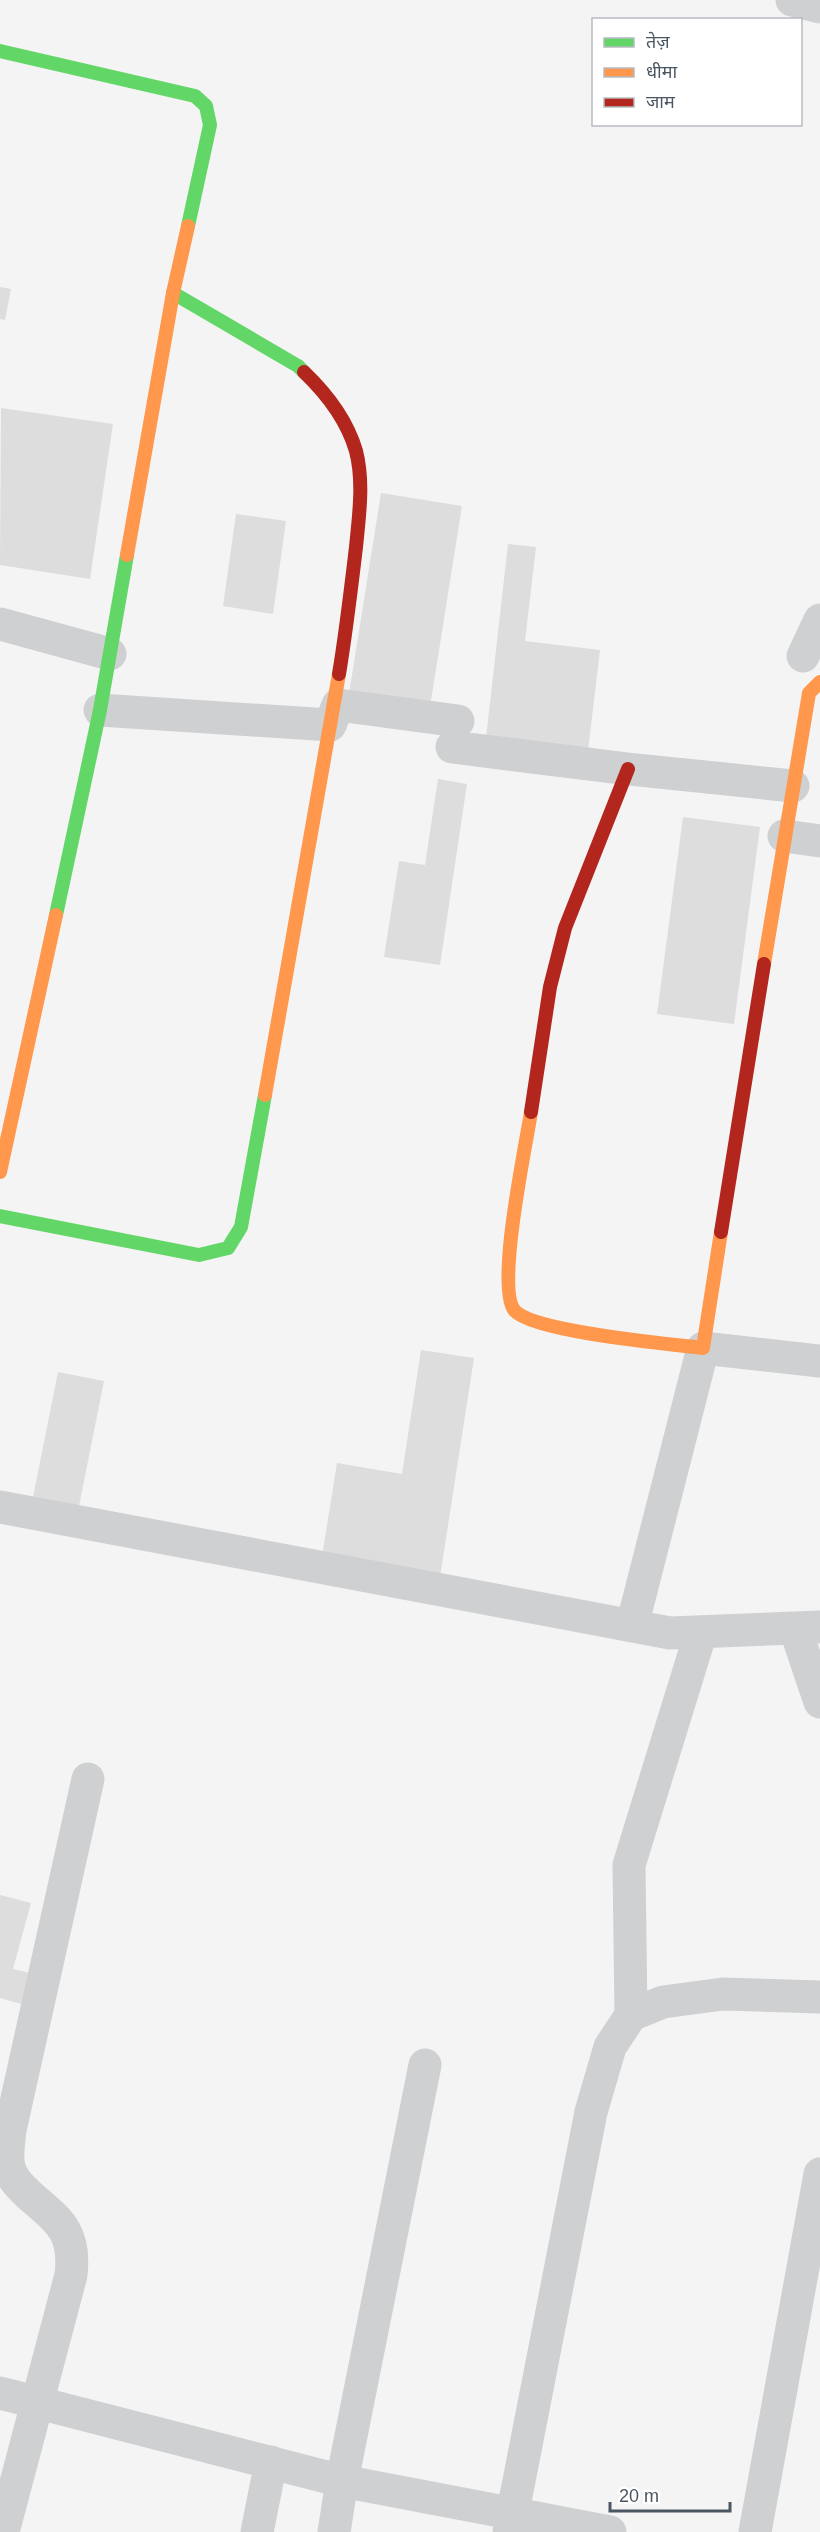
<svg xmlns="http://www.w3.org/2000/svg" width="820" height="2532" viewBox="0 0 820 2532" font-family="Arial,'Noto Sans Devanagari',sans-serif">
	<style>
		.building { fill: #ddddde }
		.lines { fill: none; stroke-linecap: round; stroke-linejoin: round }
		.street { stroke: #ced0d2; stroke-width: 33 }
		.fast { stroke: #63d668; stroke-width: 14 }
		.slow { stroke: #ff974d; stroke-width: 14 }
		.jam { stroke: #b3261e; stroke-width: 14 }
	</style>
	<rect width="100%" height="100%" fill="#f4f4f4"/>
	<path class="building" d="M 0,287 L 11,289 L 5,320 L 0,319 Z
		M 1,408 L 113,424 L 90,579 L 0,565 Z
		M 381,493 L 462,506 L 430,707 L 349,694 Z
		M 236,514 L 286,521 L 273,614 L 223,606 Z
		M 508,544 L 536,547 L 525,641 L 600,650 L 587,759 L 485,747 Z
		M 438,779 L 467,784 L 440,965 L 384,957 L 399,861 L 425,865 Z
		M 683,817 L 760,827 L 734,1024 L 657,1014 Z
		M 421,1350 L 474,1358 L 440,1577 L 322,1556 L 337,1463 L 402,1474 Z
		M 58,1372 L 104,1381 L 79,1506 L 33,1497 Z
		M 0,1895 L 31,1903 L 13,1969 L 30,1973 L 21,2004 L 0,1998 Z"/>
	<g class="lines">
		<path class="street" d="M 792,0 L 820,7
			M 0,624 L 110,654
			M 803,656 L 820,620
			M 100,710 L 330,725 L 338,705 L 458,721
			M 452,747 L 628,769 L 793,786
			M 784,836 L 820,841
			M 0,1507 L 670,1633 L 820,1627
			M 632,1626 L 703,1348 L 820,1361
			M 795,1628 L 820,1702
			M 631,2015 L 629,1865 L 701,1632
			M 0,2393 L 342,2481 L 610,2532
			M 3,2532 L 71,2275 C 76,2231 59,2221 28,2194 C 20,2186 12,2179 9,2167 C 6,2155 9,2142 10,2130 L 88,1779
			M 257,2532 L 271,2462
			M 334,2532 L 342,2481 L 425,2065
			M 509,2532 L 591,2112 L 610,2047 L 631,2015 L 663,2002 L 723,1994 L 820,1997
			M 755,2532 L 820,2174"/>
		<path class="fast" d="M 0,51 L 195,96 L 206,106 L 210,125 L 188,226
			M 173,293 L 298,366 L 304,372
			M 56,915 L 100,710 L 127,555
			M 0,1216 L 199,1255 L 228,1248 L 241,1227 L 265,1095"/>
		<path class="slow" d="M 127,555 L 173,293 L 188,226
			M 764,964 L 809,693 L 820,682
			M 265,1095 L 339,674
			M 531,1112 C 526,1145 495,1290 515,1311 C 535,1332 669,1344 703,1348 L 721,1232
			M 0,1172 L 56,915"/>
		<path class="jam" d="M 304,372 C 327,394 347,420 356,451 C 364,482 359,516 356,547 C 351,589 346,632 339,674
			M 531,1112 L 550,987 L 565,928 L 628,769
			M 721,1232 L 764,964"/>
	</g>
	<rect x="592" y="18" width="210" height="108" fill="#ffffff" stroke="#b7bbc0" stroke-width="1.5"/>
	<rect x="604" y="38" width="30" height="9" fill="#63d668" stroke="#b7bbc0" stroke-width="1.5"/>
	<text x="646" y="48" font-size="18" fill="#4a5661">तेज़</text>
	<rect x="604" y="68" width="30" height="9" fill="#ff974d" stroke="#b7bbc0" stroke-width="1.5"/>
	<text x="646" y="78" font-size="18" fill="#4a5661">धीमा</text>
	<rect x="604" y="98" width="30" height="9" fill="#b3261e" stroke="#b7bbc0" stroke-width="1.5"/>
	<text x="646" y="108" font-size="18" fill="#4a5661">जाम</text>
	<path d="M610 2502v9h120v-9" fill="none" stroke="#4a5661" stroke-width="3"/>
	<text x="619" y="2502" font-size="18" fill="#4a5661" stroke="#ffffff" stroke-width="4.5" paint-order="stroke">20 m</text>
</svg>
